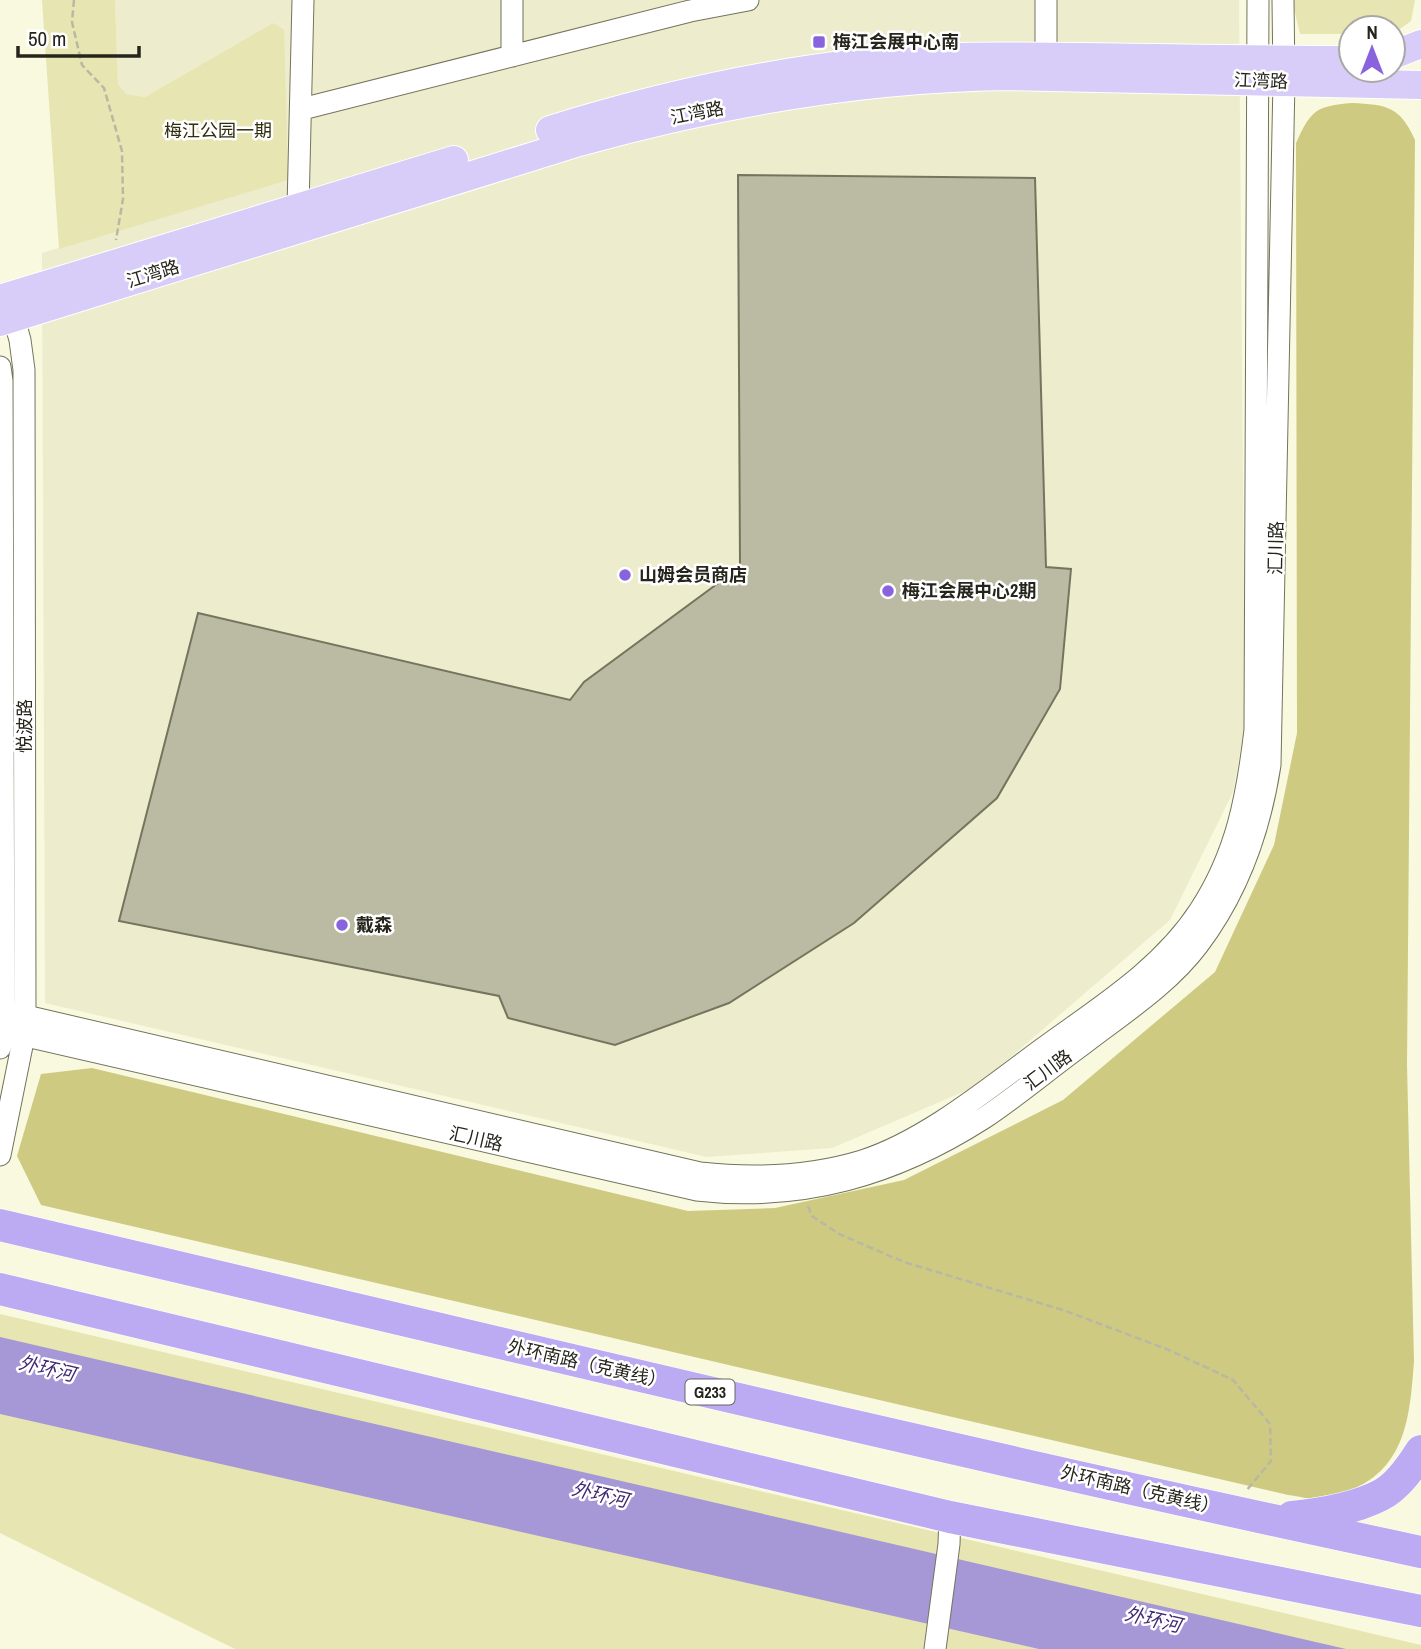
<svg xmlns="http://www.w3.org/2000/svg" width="1421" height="1649" viewBox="0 0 1421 1649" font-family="'Archivo Narrow','Noto Sans SC',sans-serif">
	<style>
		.built { fill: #edeccc }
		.green { fill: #e7e5b2 }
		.forest { fill: #ceca82 }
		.water { fill: #a697d7 }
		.building { fill: #bbbaa2; stroke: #75755f; stroke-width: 2 }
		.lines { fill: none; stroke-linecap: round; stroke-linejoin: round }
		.minor-casing { stroke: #74735d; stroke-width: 23 }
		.major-casing { stroke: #fff; stroke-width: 30 }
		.highway-casing { stroke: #fff; stroke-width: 33 }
		.path { stroke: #b8b8a3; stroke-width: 2.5; stroke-dasharray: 7 3.5; stroke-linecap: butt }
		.minor { stroke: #fff; stroke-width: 21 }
		.major { stroke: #d7cdf8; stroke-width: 28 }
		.highway { stroke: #bcabf3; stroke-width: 32 }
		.poi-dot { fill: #8963de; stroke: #fff; stroke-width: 2.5 }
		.labels { text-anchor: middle; stroke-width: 5; stroke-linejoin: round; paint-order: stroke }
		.shield { fill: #fff; stroke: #676660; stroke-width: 2 }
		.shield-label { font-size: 16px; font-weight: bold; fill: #26251c }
		.poi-label { font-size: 18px; font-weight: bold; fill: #26251c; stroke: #fff; text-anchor: start }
		.street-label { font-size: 18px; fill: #26251c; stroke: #fff }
		.park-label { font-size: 18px; fill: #302e0e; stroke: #fff }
		.water-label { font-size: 19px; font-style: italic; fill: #412873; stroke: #fff }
	</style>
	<rect width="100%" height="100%" fill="#f9f9df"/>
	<path class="built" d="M 115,0 L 1239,0 L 1245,725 L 1233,792 L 1170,920 L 977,1086 L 832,1148 L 707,1157 L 45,1003 L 42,253 L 288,179 L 273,23 L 145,97 L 125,94 L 118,84 Z"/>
	<path class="green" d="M 42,0 L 115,0 L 118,84 L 126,94 L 145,97 L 273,23 L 284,30 L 288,180 L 59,249 Z
		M 1292,0 L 1415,0 L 1411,21 L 1393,34 L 1393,28 L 1351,28 L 1351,34 L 1300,34 Z
		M 0,1314 L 1421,1645 L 1421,1649 L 235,1649 L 0,1533 Z"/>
	<path class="forest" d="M 1352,103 C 1387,105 1400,106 1415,140 L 1407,1065 L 1414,1361 C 1410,1414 1407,1467 1351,1490 C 1344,1493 1334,1499 1326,1500 C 1314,1501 1300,1496 1288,1495 L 41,1205 L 17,1156 L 41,1074 L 92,1068 L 688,1211 L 775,1208 L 904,1180 L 1063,1100 L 1215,972 L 1274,845 L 1297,733 L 1296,143 C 1311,110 1316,106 1352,103 Z"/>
	<path class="water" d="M 0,1337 L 1346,1649 L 1039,1649 L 0,1414 Z"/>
	<path class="building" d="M 738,175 L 1035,178 L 1046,567 L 1071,569 L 1060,689 L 997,798 L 854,923 L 729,1003 L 615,1045 L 508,1018 L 499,996 L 119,921 L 198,613 L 570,700 L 584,682 L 740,567 Z"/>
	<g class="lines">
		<g class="minor-casing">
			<path id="minor" d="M 512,0 L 512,56
				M 1046,57 L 1046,0
				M 302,109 L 690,11 L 748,0
				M 298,208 L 303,0
				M 0,367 L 2,381 L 4,1031 L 0,1048
				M 0,1010 L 700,1173 C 755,1179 809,1177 862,1161 C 925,1141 989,1088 1042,1049 C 1098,1008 1161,970 1200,910 C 1237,853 1247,797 1255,730 L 1258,0
				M 0,1030 L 697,1190 C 802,1202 895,1175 984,1118 C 1017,1096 1049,1069 1082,1045 C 1122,1014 1167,986 1198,945 C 1238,892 1260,830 1270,765 L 1284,81 L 1283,0
				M 0,1155 L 24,1036 L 25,1016 L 24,370 L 20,340 L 10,304
				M 935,1649 L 949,1544 L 950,1517"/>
		</g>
		<g class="major-casing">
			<path id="major" d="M 1393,55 L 1421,44
				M 550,130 C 650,99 754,75 859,63 C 933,55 1007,56 1081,57 C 1171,58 1261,60 1351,60
				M 0,299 L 454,160
				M 0,322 L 579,142 C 719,103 862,78 1007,76 L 1421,85"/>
		</g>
		<g class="highway-casing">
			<path id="highway" d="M 0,1225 C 473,1336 946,1451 1421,1552
				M 0,1289 L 950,1517 L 1421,1611
				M 1292,1517 C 1321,1514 1354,1509 1381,1495 C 1398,1486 1411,1467 1421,1451"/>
		</g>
		<path class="path" d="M 74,0 L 72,22 L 82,65 L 104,88 L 122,151 L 123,199 L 116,240
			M 808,1206 L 812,1216 L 839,1234 L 904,1262 L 1066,1311 L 1169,1350 L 1233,1380 L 1270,1424 L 1271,1461 L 1246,1491"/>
		<use href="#minor" class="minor"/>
		<use href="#major" class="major"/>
		<use href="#highway" class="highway"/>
	</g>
	<g class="poi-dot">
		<rect x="812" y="35" width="14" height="14" rx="3.5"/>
		<circle cx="625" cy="575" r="7"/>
		<circle cx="888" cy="591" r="7"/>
		<circle cx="342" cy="925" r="7"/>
	</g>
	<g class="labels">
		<rect class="shield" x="685.5" y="1379.5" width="49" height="25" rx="5"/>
		<g class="shield-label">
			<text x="710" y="1398">G233</text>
		</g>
		<g class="poi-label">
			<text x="833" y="48">梅江会展中心南</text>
			<text x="639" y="581">山姆会员商店</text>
			<text x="902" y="597">梅江会展中心2期</text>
			<text x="356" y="931">戴森</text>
		</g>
		<g class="street-label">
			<text transform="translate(1261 81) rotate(2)" y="6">江湾路</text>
			<text transform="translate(697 113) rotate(-11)" y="6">江湾路</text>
			<text transform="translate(153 274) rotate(-17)" y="6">江湾路</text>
			<text transform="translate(1276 548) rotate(-89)" y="6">汇川路</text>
			<text transform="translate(25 726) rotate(-90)" y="6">悦波路</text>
			<text transform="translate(1048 1070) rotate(-37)" y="6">汇川路</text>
			<text transform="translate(476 1139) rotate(13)" y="6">汇川路</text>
			<text transform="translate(587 1364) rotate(13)" y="6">外环南路（克黄线）</text>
			<text transform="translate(1140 1490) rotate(13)" y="6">外环南路（克黄线）</text>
		</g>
		<g class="park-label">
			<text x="218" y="137">梅江公园一期</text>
		</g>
		<g class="water-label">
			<text transform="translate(47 1368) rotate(13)" y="7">外环河</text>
			<text transform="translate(600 1494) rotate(13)" y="7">外环河</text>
			<text transform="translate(1153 1619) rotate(13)" y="7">外环河</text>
		</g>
	</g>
	<g transform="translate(1372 49)"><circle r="33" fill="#ffffff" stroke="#a8a8a4" stroke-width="2"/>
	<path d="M0-5L12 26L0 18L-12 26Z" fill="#8963de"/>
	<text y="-10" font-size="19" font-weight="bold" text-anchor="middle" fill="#26251c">N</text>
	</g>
	<path d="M18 46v10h121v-10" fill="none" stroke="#26251c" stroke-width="3.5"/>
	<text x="28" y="46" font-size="21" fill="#26251c" stroke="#ffffff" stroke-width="5" paint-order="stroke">50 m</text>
</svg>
